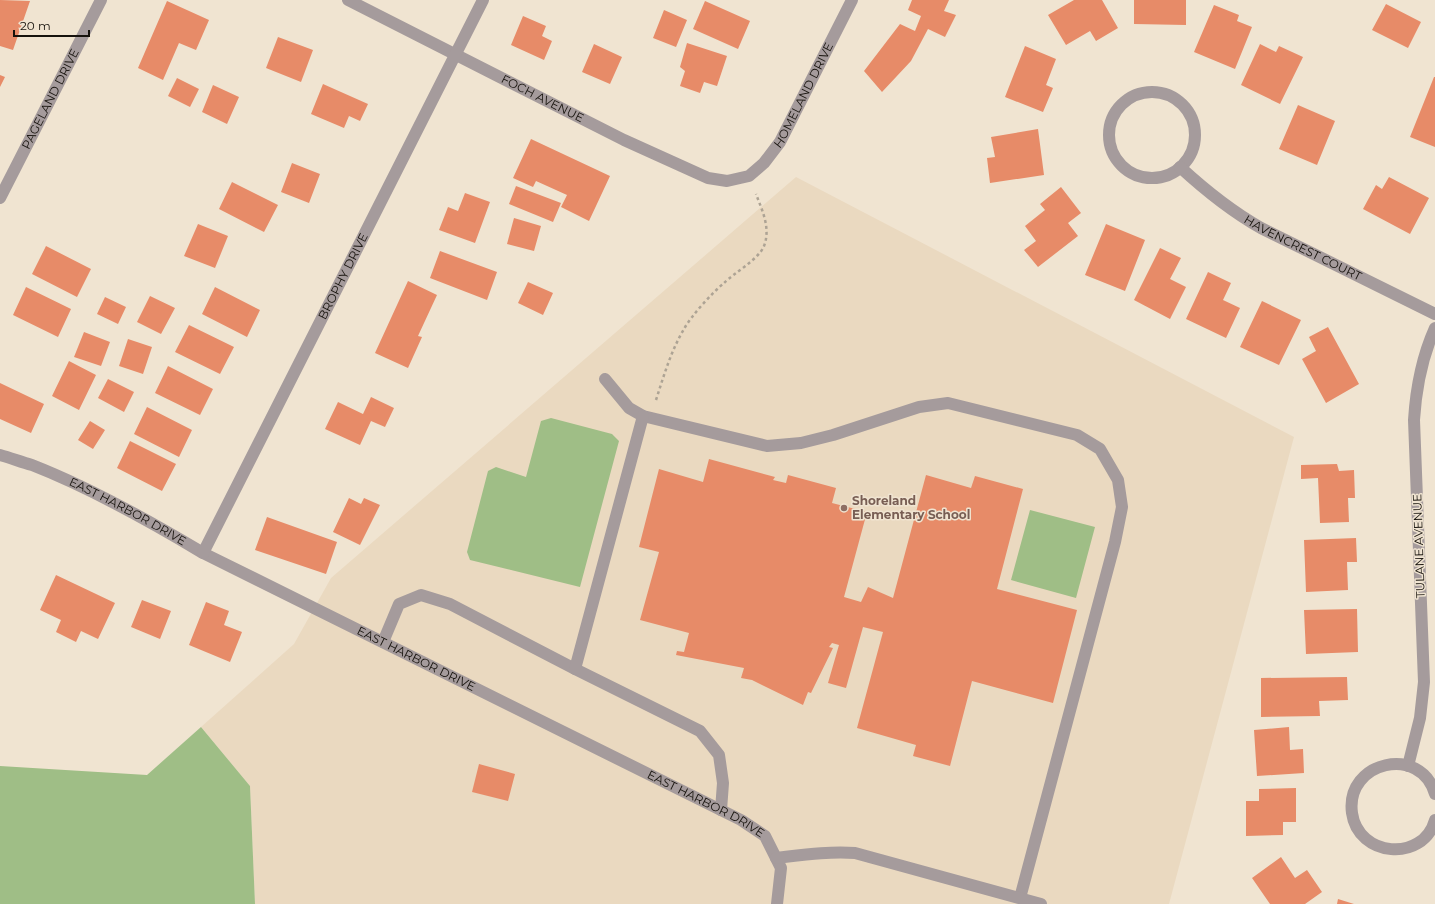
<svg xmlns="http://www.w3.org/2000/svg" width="1435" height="904" viewBox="0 0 1435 904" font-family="Montserrat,sans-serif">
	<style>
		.built { fill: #ead9c0 }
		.green { fill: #9fbe86 }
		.building { fill: #e78b68 }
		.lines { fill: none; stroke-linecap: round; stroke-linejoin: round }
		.path { stroke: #ada394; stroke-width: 2.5; stroke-dasharray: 3 3; stroke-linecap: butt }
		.minor { stroke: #a59b9c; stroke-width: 12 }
		.education-dot { fill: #8d6e63; stroke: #f0e4d1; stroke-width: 1.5 }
		.labels { text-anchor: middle; stroke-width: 3; stroke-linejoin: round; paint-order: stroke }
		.street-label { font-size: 12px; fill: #16120c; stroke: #f0e4d1 }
		.education-label { font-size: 12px; font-weight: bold; fill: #785e54; stroke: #f0e4d1; text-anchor: start }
	</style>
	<rect width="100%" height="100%" fill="#f0e4d1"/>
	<path class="built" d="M 796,177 L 1294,437 L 1169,904 L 255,904 L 250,786 L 201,727 L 294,644 L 331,578 Z"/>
	<path class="green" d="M 551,418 L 612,434 L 619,441 L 580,587 L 470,560 L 467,552 L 488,471 L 496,467 L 526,477 L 541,421 Z
		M 1030,510 L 1095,527 L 1076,598 L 1011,580 Z
		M 201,727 L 250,786 L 255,904 L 0,904 L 0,766 L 147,775 Z"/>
	<path class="building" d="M 0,0 L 30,1 L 13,50 L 0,46 Z
		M 912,0 L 949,0 L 944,11 L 956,15 L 945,37 L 928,29 L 911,61 L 882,92 L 864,71 L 900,24 L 915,31 L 921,16 L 908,10 Z
		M 1074,0 L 1102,0 L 1118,28 L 1096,41 L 1090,31 L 1066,45 L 1048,15 Z
		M 1134,0 L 1186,0 L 1186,25 L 1134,24 Z
		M 167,1 L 209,20 L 196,50 L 179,43 L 163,80 L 138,68 Z
		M 705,1 L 750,21 L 738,49 L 693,29 Z
		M 1386,4 L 1421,22 L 1408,48 L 1372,30 Z
		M 1214,5 L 1239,15 L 1237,21 L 1252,27 L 1235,69 L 1194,52 Z
		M 664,10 L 687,20 L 676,47 L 653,38 Z
		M 523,16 L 546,26 L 542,36 L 552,41 L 544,60 L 511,45 Z
		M 278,37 L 313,50 L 301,82 L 266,68 Z
		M 687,43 L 727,56 L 717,86 L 704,82 L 700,93 L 680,86 L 685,71 L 680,67 Z
		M 594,44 L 622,57 L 610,84 L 582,72 Z
		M 1260,44 L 1276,52 L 1279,46 L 1303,57 L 1280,104 L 1241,85 Z
		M 1025,46 L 1056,59 L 1046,85 L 1053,88 L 1043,112 L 1005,97 Z
		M 0,75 L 5,77 L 0,87 Z
		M 1434,77 L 1435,77 L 1435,147 L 1410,137 Z
		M 177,78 L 199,89 L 190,107 L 168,96 Z
		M 323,84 L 368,104 L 360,121 L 349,116 L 344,128 L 311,114 Z
		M 213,85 L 239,97 L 227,124 L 202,112 Z
		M 1298,105 L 1335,121 L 1317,165 L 1279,149 Z
		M 1038,129 L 1044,175 L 990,183 L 987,158 L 995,157 L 991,137 Z
		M 531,139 L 610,176 L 589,221 L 561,207 L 567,195 L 536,181 L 533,187 L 513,178 Z
		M 292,163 L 320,174 L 309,203 L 281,192 Z
		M 1389,177 L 1429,198 L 1410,234 L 1363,209 L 1376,185 L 1382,189 Z
		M 232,182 L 278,205 L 264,232 L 219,209 Z
		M 516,186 L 561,203 L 553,222 L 509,204 Z
		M 1061,187 L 1081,213 L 1068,223 L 1078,236 L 1038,267 L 1024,250 L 1036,241 L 1025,226 L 1045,210 L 1040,204 Z
		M 465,193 L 490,202 L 475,243 L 439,230 L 448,207 L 458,211 Z
		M 514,218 L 541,226 L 534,251 L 507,244 Z
		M 198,224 L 228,236 L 215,268 L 184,256 Z
		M 1106,224 L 1145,240 L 1125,291 L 1085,275 Z
		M 46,246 L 91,269 L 77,297 L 32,274 Z
		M 1160,248 L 1181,258 L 1170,279 L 1186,287 L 1170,319 L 1134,300 Z
		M 440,251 L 497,272 L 487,300 L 430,278 Z
		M 1208,272 L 1231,283 L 1223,300 L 1240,308 L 1226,338 L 1186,319 Z
		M 408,281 L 437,295 L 418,336 L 422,337 L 408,368 L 375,353 Z
		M 528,282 L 553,293 L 543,315 L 518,303 Z
		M 26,287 L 71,309 L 58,337 L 13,315 Z
		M 215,287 L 260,310 L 247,337 L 202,314 Z
		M 150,296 L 175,308 L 161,334 L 137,322 Z
		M 105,297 L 126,307 L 118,324 L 97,314 Z
		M 1262,301 L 1301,320 L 1279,365 L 1240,347 Z
		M 189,325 L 234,347 L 220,374 L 175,352 Z
		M 1328,327 L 1359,384 L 1326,403 L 1302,359 L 1316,351 L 1309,337 Z
		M 84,332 L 110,342 L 101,366 L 74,357 Z
		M 128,339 L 152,347 L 143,374 L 119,366 Z
		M 69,361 L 96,375 L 79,410 L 52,396 Z
		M 168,366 L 213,389 L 200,415 L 155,393 Z
		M 108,379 L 134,392 L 124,412 L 98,398 Z
		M 0,383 L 44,404 L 31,433 L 0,419 Z
		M 371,397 L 394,408 L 385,427 L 371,421 L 360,445 L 325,429 L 338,402 L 363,414 Z
		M 147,407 L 192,430 L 179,457 L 134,434 Z
		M 90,421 L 105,430 L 93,449 L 78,440 Z
		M 130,441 L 176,464 L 162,491 L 117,468 Z
		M 709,459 L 775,477 L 773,480 L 786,483 L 788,475 L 836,488 L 832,503 L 867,512 L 844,597 L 861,602 L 868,587 L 893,598 L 926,475 L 971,488 L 975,476 L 1023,489 L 997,589 L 1077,610 L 1053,703 L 972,681 L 950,766 L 913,756 L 916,745 L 857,728 L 883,632 L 863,627 L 846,688 L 828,683 L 839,645 L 832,643 L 829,647 L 833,648 L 811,693 L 808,692 L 803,705 L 752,680 L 741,678 L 744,668 L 676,655 L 677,651 L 684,652 L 689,633 L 640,620 L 659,552 L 639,547 L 659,469 L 703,482 Z
		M 1337,464 L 1339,471 L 1354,470 L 1355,498 L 1348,498 L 1349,522 L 1320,523 L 1318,478 L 1301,479 L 1301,465 Z
		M 349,498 L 361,504 L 364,498 L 380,505 L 360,545 L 333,532 Z
		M 267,517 L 337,542 L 326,574 L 255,550 Z
		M 1356,538 L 1357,562 L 1347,562 L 1348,590 L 1306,592 L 1304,540 Z
		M 56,575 L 115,603 L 98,639 L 81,631 L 76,642 L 56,632 L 61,620 L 40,610 Z
		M 142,600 L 171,611 L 160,639 L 131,627 Z
		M 206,602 L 229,611 L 224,625 L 242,632 L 230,662 L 189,645 Z
		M 1357,609 L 1358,652 L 1306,654 L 1304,610 Z
		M 1347,677 L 1348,700 L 1319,701 L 1320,716 L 1261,717 L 1261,678 Z
		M 1289,727 L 1290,750 L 1303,749 L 1304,773 L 1257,776 L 1254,730 Z
		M 479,764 L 515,774 L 508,801 L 472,792 Z
		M 1296,788 L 1296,822 L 1283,822 L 1283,835 L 1246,836 L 1246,801 L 1259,801 L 1259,789 Z
		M 1281,857 L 1295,878 L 1307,870 L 1322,892 L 1305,904 L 1270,904 L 1252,878 Z
		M 1338,899 L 1354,904 L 1337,904 Z"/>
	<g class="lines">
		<path class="path" d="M 656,400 C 664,375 671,351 684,329 C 691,316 712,293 724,283 C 734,273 759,259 764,246 C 771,228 762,210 756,194"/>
		<g class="minor">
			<path id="s1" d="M 348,0 L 624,140 L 708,178 L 727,181 L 749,176 L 764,163 L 780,142 L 852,0"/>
			<circle cx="1152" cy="135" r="43"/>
			<path id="s2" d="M 1180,167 C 1205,190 1231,211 1261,228 L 1435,314"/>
			<path id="s3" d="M 0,198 L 101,0"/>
			<path d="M 605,379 L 629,408 L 643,416 L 767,446 L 801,443 L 833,435 L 919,407 L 948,403 L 1077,435 L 1100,449 L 1118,480 L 1122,507 L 1115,542 L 1020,898"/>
			<path id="s4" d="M 0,455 C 11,458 21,462 32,465 C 91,488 148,520 203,553 L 741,820 L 765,836 L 781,868 L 777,904"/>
			<path id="s5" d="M 203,553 L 483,0"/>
			<path d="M 383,642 L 399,604 L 421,595 L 450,604 L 575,669 L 700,731 L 719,755 L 723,783 L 721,810"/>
			<path d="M 575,669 L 643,416"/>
			<path d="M 1408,766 L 1420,718 L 1424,682 L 1414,420 C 1416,388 1422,357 1435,328"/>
			<path d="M 1435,794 C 1421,744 1345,761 1352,813 C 1358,857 1423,863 1435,820"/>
			<path d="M 776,858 C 802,855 829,851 855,853 L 1041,904"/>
		</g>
	</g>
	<circle class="education-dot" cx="844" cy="508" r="4"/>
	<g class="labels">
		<g class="street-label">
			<text dy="4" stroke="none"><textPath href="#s1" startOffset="542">HOMELAND DRIVE</textPath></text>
			<text dy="4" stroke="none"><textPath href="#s3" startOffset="111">PAGELAND DRIVE</textPath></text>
			<text dy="4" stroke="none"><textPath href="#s1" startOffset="218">FOCH AVENUE</textPath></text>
			<text dy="4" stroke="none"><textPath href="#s2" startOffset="148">HAVENCREST COURT</textPath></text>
			<text dy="4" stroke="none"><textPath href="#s5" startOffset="310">BROPHY DRIVE</textPath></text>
			<text dy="4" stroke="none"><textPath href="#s4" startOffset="140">EAST HARBOR DRIVE</textPath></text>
			<text transform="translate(1419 546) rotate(-92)" y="4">TULANE AVENUE</text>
			<text dy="4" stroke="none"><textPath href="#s4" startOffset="464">EAST HARBOR DRIVE</textPath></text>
			<text dy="4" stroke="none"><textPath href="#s4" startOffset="788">EAST HARBOR DRIVE</textPath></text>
		</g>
		<g class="education-label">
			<text x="852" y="505">Shoreland<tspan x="852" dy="14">Elementary School</tspan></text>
		</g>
	</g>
	<path d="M14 30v6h75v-6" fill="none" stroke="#16120c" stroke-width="2"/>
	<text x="20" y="30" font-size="12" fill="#16120c" stroke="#f0e4d1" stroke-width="3" paint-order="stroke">20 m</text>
</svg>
